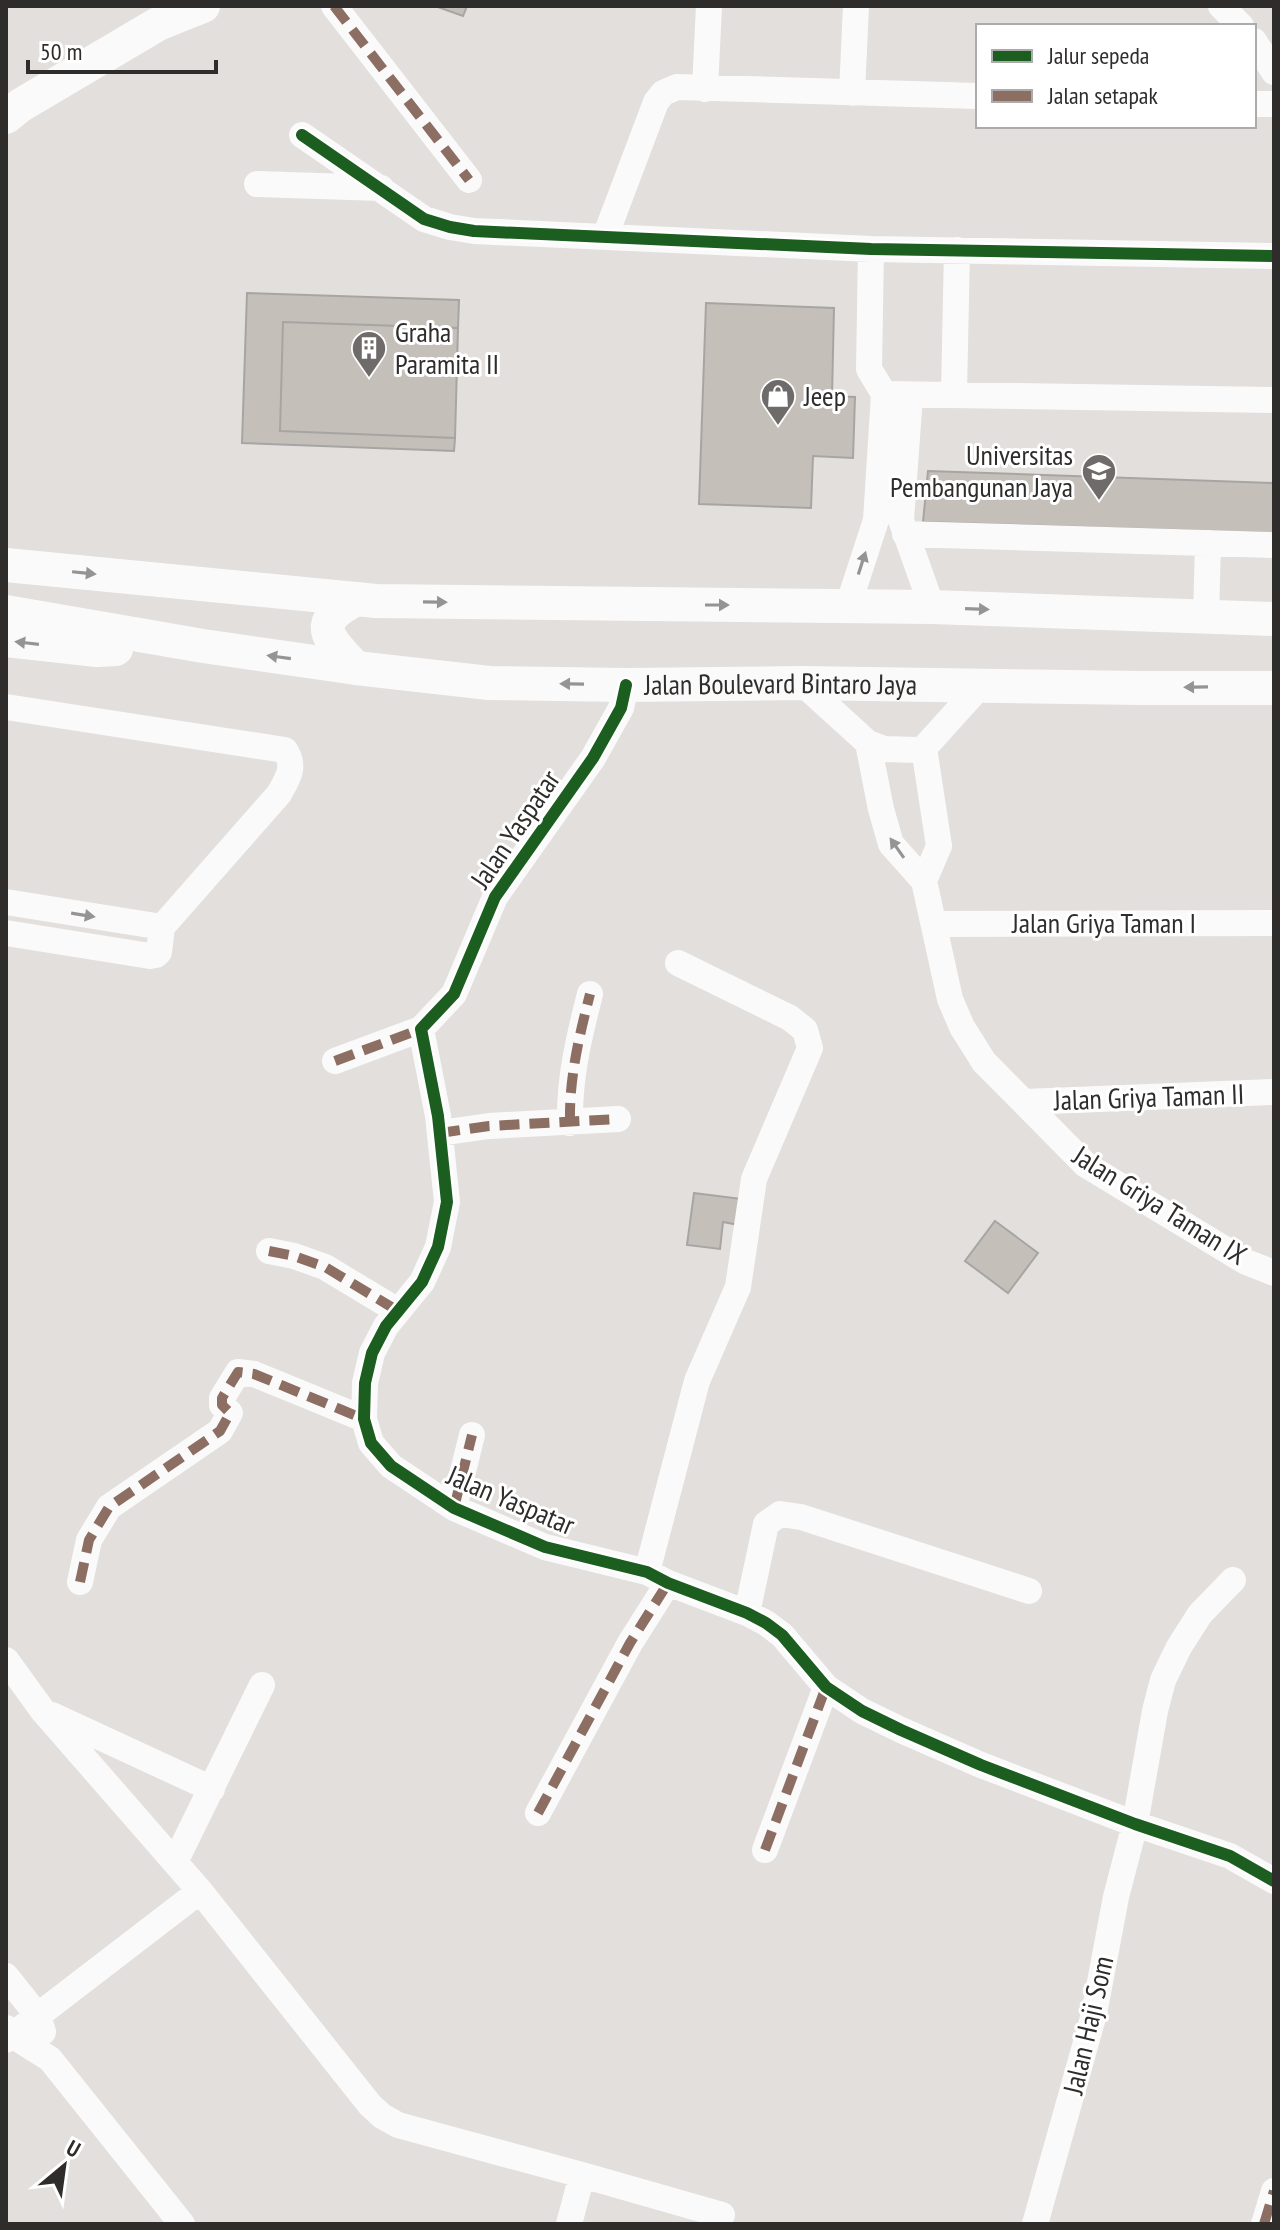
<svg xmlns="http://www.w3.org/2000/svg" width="1280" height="2230" viewBox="0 0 1280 2230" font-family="'PT Sans Narrow',sans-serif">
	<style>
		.building { fill: #c5bfba; stroke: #a7a5a3; stroke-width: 2 }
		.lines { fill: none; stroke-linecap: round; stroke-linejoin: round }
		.minor { stroke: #fbfafa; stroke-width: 26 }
		.major { stroke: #fbfafa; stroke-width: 34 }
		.quiet { stroke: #8d6e63; stroke-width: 10; stroke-dasharray: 20 10; stroke-linecap: butt }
		.cycleway-casing { stroke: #fff; stroke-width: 17 }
		.cycleway { stroke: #1b5e20; stroke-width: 12 }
		.oneway { fill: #959493 }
		.labels { text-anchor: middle; stroke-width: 6; stroke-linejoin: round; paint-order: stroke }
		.poi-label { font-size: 28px; fill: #2f2d2c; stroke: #fff; text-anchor: start }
		.street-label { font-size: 28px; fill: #2f2d2c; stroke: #fff }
	</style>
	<rect width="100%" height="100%" fill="#e2dfdd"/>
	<path class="building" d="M 435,6 L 467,6 L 463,16 Z
		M 247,293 L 459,300 L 458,328 L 283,322 L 280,431 L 455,438 L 454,451 L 242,443 Z
		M 706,303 L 834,308 L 832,396 L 855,397 L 853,458 L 813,456 L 811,508 L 699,504 Z
		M 283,322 L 458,328 L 455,438 L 280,431 Z
		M 928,471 L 1274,483 L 1274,533 L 923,522 Z
		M 694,1193 L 742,1199 L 739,1225 L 723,1222 L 720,1249 L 687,1245 Z
		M 995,1221 L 1038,1253 L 1008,1293 L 965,1261 Z"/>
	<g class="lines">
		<path class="minor" d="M 334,6 L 469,180
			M 1221,6 L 1241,26
			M 1254,41 L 1274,72
			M 705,89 L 709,6
			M 852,93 L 856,6
			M 1254,104 L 1274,104
			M 302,135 L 424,219 L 450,227 L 474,231 L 871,249 L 1274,256
			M 257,184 L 381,188
			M 605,237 L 656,102 L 663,93 L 677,87 L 978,96
			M 884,394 L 1274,400
			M 954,394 L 957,250
			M 910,396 L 901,520 L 932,607
			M 905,534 L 1274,545
			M 848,606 L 876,520 L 884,394 L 869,369 L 871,249
			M 1206,618 L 1208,543
			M 802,683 L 868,743 L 884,749 L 917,750 L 924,748 L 981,685
			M 626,685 L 621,708 L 593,758 L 495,897 L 454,994 L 421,1029 L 438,1116 L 447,1202 L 438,1247 L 422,1282 L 386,1326 L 372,1353 L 365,1383 L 364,1419 L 371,1443 L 391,1466 L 454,1508 L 545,1547 L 647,1572 L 668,1583 L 747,1613 L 766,1623 L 782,1635 L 826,1687 L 862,1711 L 901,1730 L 981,1765 L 1135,1824 L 1230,1856 L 1274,1881
			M 6,707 L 285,750 C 296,767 288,778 279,794 L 162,927 L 159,952 L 156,955 L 150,956 L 6,933
			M 868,743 L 881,809 L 891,844 L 924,881 L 950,999 L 962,1027 L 984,1062 L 1086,1165 L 1246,1262 L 1274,1273
			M 924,748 L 939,846 L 924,881
			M 6,902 L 162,927
			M 934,924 L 1274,923
			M 335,1061 L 421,1029
			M 1024,1102 L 1274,1092
			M 570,1123 C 569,1078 579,1037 590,994
			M 440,1133 L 489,1126 L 618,1119
			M 269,1251 L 294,1256 L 325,1267 L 398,1311
			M 454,1508 L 472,1435
			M 647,1572 L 697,1381 L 738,1287 L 754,1179 L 810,1048 L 805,1030 L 790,1018 L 678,963
			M 80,1582 L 89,1540 L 109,1507 L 220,1431 L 230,1413 L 222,1405 L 222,1398 L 238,1372 L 254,1374 L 364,1419
			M 747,1613 L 766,1524 L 780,1514 L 801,1517 L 1029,1591
			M 6,1660 L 43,1711 L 200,1891 L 370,2105 L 382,2116 L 398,2125 L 582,2175 L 722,2215
			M 52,1715 L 212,1789
			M 538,1813 L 630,1643 L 668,1583
			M 765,1850 L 826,1687
			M 175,1862 L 262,1685
			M 6,1976 L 38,2016 L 43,2032
			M 6,2028 L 12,2035 L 50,2059 L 182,2224
			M 6,2040 L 200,1891
			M 569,2224 L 582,2175
			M 1035,2224 L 1094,2014 L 1116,1897 L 1135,1824 L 1155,1711 L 1163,1680 L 1179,1647 L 1200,1614 L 1233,1580
			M 1264,2224 L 1274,2191"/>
		<g class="major">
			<path d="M 6,117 L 21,105 L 158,24 L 203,6"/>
			<path d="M 6,565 L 376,601 L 932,607 L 1274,619"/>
			<path id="s1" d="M 6,612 L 203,646 L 356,668 L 489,683 L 626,685 L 802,683 L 1141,688 L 1274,688"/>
			<path d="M 6,640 L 97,650 L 116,649"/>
			<path d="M 356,668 C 327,638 310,622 357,599"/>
		</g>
		<path class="quiet" d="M 334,6 L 469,180
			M 335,1061 L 421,1029
			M 570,1123 C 569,1078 579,1037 590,994
			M 440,1133 L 489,1126 L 618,1119
			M 269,1251 L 294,1256 L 325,1267 L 398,1311
			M 454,1508 L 472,1435
			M 80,1582 L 89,1540 L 109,1507 L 220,1431 L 230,1413 L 222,1405 L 222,1398 L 238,1372 L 254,1374 L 364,1419
			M 538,1813 L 630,1643 L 668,1583
			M 765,1850 L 826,1687
			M 1264,2224 L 1274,2191"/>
		<g class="cycleway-casing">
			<path id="cycleway" d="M 302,135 L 424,219 L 450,227 L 474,231 L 871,249 L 1274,256
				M 626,685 L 621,708 L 593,758 L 495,897 L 454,994 L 421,1029 L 438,1116 L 447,1202 L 438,1247 L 422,1282 L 386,1326 L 372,1353 L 365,1383 L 364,1419 L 371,1443 L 391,1466 L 454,1508 L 545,1547 L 647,1572 L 668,1583 L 747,1613 L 766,1623 L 782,1635 L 826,1687 L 862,1711 L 901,1730 L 981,1765 L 1135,1824 L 1230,1856 L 1274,1881"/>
		</g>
		<use href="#cycleway" class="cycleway"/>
	</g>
	<defs><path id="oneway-solid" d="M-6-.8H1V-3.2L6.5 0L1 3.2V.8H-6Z" transform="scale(2)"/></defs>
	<g class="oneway">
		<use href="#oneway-solid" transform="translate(862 563) rotate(-72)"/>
		<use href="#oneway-solid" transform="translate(84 573) rotate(6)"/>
		<use href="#oneway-solid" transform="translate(435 602) rotate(1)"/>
		<use href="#oneway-solid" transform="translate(717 605)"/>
		<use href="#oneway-solid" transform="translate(977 609) rotate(2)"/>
		<use href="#oneway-solid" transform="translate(27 643) rotate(-173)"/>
		<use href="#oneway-solid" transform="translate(279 657) rotate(-172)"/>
		<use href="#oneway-solid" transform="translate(572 684) rotate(-179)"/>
		<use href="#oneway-solid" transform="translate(1196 687) rotate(179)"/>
		<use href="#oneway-solid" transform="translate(897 848) rotate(-125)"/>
		<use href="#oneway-solid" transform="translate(83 915) rotate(9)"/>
	</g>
	<defs>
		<g id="building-pin" transform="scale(1.8)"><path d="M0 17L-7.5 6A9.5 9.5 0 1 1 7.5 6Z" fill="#6e6b6a" stroke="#fff"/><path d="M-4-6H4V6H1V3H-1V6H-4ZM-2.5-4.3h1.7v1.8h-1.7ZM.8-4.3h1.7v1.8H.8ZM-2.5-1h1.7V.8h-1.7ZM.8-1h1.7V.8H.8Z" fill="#fff"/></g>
		<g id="shop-pin" transform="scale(1.8)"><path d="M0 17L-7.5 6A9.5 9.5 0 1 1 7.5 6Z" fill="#6e6b6a" stroke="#fff"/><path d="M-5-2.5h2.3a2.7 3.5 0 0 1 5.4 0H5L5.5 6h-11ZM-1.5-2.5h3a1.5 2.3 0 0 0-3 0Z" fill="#fff"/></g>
		<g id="university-pin" transform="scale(1.8)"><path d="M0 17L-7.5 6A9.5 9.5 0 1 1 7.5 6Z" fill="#6e6b6a" stroke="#fff"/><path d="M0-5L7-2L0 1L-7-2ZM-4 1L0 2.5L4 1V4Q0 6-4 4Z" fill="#fff"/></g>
	</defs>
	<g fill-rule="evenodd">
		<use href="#building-pin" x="369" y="348"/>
		<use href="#shop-pin" x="778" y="396"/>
		<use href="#university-pin" x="1099" y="471"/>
	</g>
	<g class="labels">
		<g class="poi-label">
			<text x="395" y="342">Graha<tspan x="395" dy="32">Paramita II</tspan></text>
			<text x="804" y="406">Jeep</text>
			<text x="1073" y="465" text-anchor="end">Universitas<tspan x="1073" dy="32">Pembangunan Jaya</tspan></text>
		</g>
		<g class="street-label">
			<text dy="10" stroke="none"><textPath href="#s1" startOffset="780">Jalan Boulevard Bintaro Jaya</textPath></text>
			<text transform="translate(515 829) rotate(-56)" y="10">Jalan Yaspatar</text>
			<text x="1104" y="933">Jalan Griya Taman I</text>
			<text transform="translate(1149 1097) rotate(-2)" y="10">Jalan Griya Taman II</text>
			<text transform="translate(1160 1205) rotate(32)" y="10">Jalan Griya Taman IX</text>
			<text transform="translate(511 1500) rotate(23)" y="10">Jalan Yaspatar</text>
			<text transform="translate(1088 2025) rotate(-77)" y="10">Jalan Haji Som</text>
		</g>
	</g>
	<rect width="1280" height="2230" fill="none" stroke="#2f2d2c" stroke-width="16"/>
	<rect x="976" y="24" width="280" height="104" fill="#ffffff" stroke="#acabab" stroke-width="2"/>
	<rect x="992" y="50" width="40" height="12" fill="#1b5e20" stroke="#acabab" stroke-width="2"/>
	<text x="1048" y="64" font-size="24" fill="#2f2d2c">Jalur sepeda</text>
	<rect x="992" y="90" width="40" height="12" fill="#8d6e63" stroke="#acabab" stroke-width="2"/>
	<text x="1048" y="104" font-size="24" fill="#2f2d2c">Jalan setapak</text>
	<g transform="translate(64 2166) rotate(29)" stroke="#ffffff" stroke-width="6" paint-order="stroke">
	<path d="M0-6L14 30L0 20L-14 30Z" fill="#2f2d2c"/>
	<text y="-12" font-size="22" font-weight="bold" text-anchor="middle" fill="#2f2d2c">U</text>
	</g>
	<path d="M28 60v12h188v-12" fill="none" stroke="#2f2d2c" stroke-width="4"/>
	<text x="40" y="60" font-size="24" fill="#2f2d2c" stroke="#ffffff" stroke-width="6" paint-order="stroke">50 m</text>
</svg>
